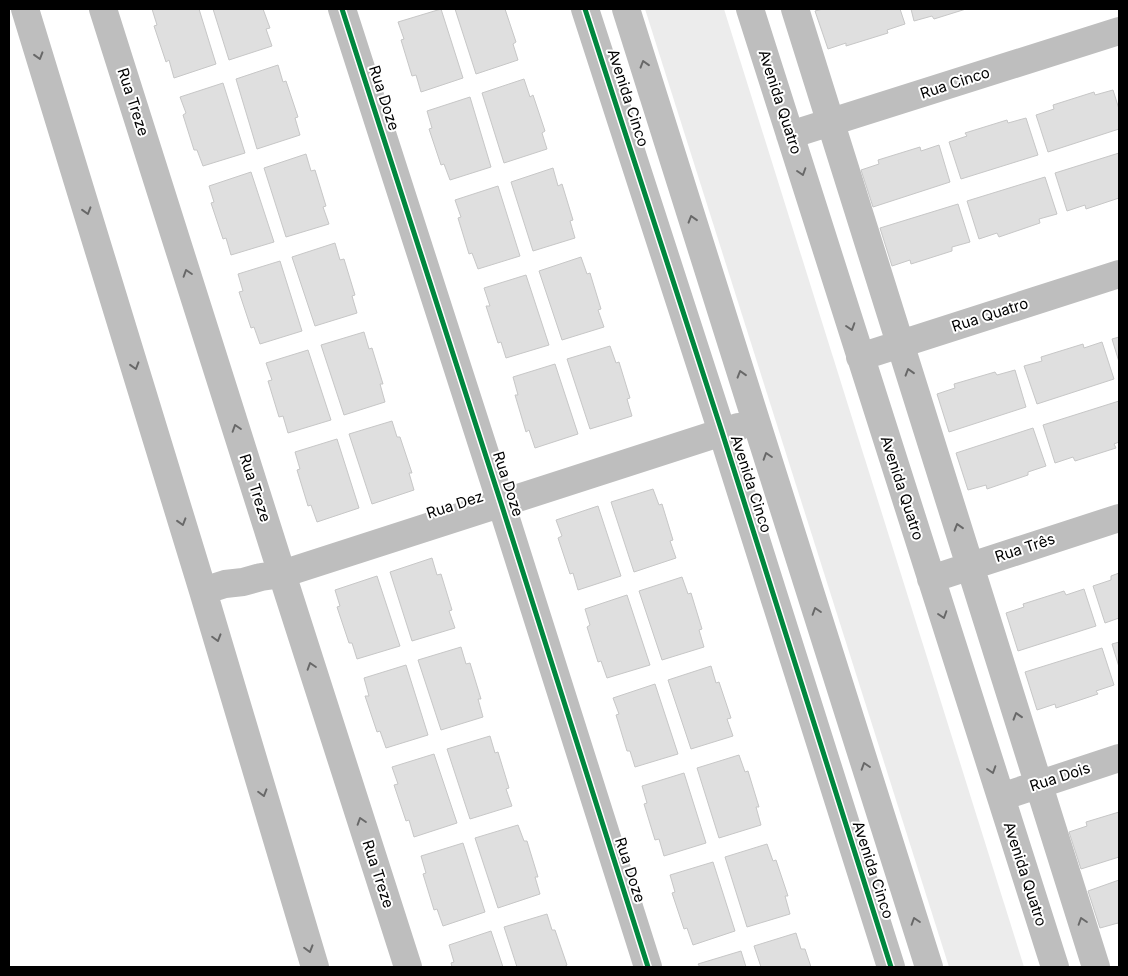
<svg xmlns="http://www.w3.org/2000/svg" width="1128" height="976" viewBox="0 0 1128 976" font-family="Inter,sans-serif">
	<style>
		.green { fill: #ececec }
		.building { fill: #dfdfdf; stroke: #c7c7c7 }
		.lines { fill: none; stroke-linecap: round; stroke-linejoin: round }
		.minor { stroke: #bebebe; stroke-width: 28 }
		.cycleway-casing { stroke: #fff; stroke-width: 8 }
		.cycleway { stroke: #00873e; stroke-width: 5 }
		.oneway { stroke: #686868 }
		.labels { text-anchor: middle; stroke-width: 4; stroke-linejoin: round; paint-order: stroke }
		.street-label { font-size: 15px; fill: #000; stroke: #fff }
	</style>
	<rect width="100%" height="100%" fill="#fff"/>
	<path class="green" d="M 645,9 L 724,9 L 1024,967 L 949,967 Z"/>
	<path class="building" d="M 152,9 L 199,9 L 216,64 L 174,78 L 169,60 L 166,62 L 154,26 L 157,25 Z
		M 213,9 L 263,9 L 270,28 L 266,29 L 272,46 L 229,60 Z
		M 441,9 L 463,78 L 421,92 L 416,75 L 412,76 L 401,40 L 404,39 L 398,22 Z
		M 455,9 L 505,9 L 516,42 L 513,44 L 518,60 L 476,74 Z
		M 823,9 L 900,9 L 905,24 L 887,30 L 888,33 L 846,46 L 846,43 L 828,49 L 815,11 Z
		M 911,9 L 966,9 L 934,19 L 932,16 L 914,21 Z
		M 278,65 L 283,82 L 286,81 L 298,117 L 295,118 L 300,135 L 257,149 L 236,79 Z
		M 524,79 L 530,97 L 533,95 L 545,131 L 542,133 L 547,149 L 504,163 L 482,93 Z
		M 223,83 L 245,153 L 203,166 L 197,150 L 194,150 L 183,115 L 186,113 L 180,97 Z
		M 1113,90 L 1119,109 L 1119,129 L 1048,152 L 1036,115 L 1054,109 L 1053,105 L 1094,92 L 1095,95 Z
		M 470,97 L 491,167 L 450,180 L 444,164 L 441,165 L 429,129 L 432,128 L 427,111 Z
		M 1026,118 L 1038,155 L 961,179 L 949,142 L 967,136 L 965,133 L 1007,120 L 1008,123 Z
		M 939,145 L 950,182 L 873,207 L 861,170 L 879,164 L 878,160 L 920,147 L 921,151 Z
		M 1119,153 L 1119,198 L 1086,209 L 1085,205 L 1067,211 L 1055,173 Z
		M 306,154 L 311,171 L 315,170 L 326,206 L 323,207 L 329,224 L 286,237 L 264,168 Z
		M 553,168 L 558,186 L 562,184 L 573,220 L 570,221 L 575,238 L 533,251 L 511,182 Z
		M 251,172 L 274,242 L 231,255 L 226,238 L 223,239 L 211,203 L 214,202 L 209,186 Z
		M 1045,177 L 1057,214 L 1039,219 L 1040,223 L 999,237 L 997,233 L 979,239 L 967,201 Z
		M 498,186 L 520,256 L 478,269 L 472,253 L 469,254 L 458,218 L 461,217 L 455,200 Z
		M 958,204 L 970,242 L 952,247 L 952,251 L 911,264 L 910,260 L 892,266 L 880,228 Z
		M 335,243 L 340,260 L 344,259 L 355,295 L 352,296 L 357,313 L 315,326 L 292,257 Z
		M 581,257 L 587,274 L 590,273 L 601,309 L 598,310 L 604,327 L 562,340 L 539,271 Z
		M 280,261 L 302,331 L 260,344 L 254,327 L 251,328 L 239,292 L 243,291 L 238,274 Z
		M 526,275 L 549,345 L 506,358 L 501,342 L 498,343 L 486,306 L 490,306 L 484,288 Z
		M 364,332 L 369,349 L 372,348 L 383,384 L 380,384 L 385,402 L 344,415 L 321,345 Z
		M 1119,337 L 1119,362 L 1112,339 Z
		M 1102,342 L 1114,379 L 1037,404 L 1024,366 L 1042,361 L 1041,357 L 1083,344 L 1084,348 Z
		M 610,346 L 616,363 L 619,362 L 630,398 L 627,399 L 632,416 L 590,429 L 567,359 Z
		M 308,350 L 331,420 L 288,433 L 283,416 L 279,417 L 268,381 L 272,380 L 266,363 Z
		M 555,364 L 578,434 L 535,448 L 529,430 L 526,432 L 515,395 L 518,395 L 513,377 Z
		M 1015,370 L 1026,407 L 949,432 L 937,394 L 955,388 L 954,384 L 995,372 L 997,375 Z
		M 1119,401 L 1119,442 L 1114,444 L 1116,448 L 1075,461 L 1073,457 L 1055,463 L 1043,425 Z
		M 392,421 L 397,437 L 400,437 L 412,473 L 409,473 L 414,490 L 372,504 L 349,434 Z
		M 1033,428 L 1046,466 L 1028,472 L 1028,475 L 987,489 L 986,485 L 968,490 L 956,453 Z
		M 337,439 L 359,508 L 317,522 L 311,505 L 308,506 L 297,470 L 300,469 L 295,452 Z
		M 653,489 L 659,505 L 662,504 L 673,540 L 670,541 L 676,558 L 634,572 L 611,502 Z
		M 598,506 L 621,576 L 578,590 L 573,573 L 570,574 L 558,538 L 562,536 L 556,520 Z
		M 432,558 L 437,575 L 441,574 L 452,610 L 449,611 L 455,628 L 412,641 L 390,572 Z
		M 1119,573 L 1119,618 L 1105,623 L 1093,586 L 1111,580 L 1111,576 Z
		M 377,576 L 400,646 L 357,659 L 352,643 L 349,643 L 337,607 L 340,606 L 335,590 Z
		M 682,577 L 688,594 L 691,593 L 702,629 L 699,630 L 704,647 L 662,660 L 639,591 Z
		M 1084,589 L 1096,626 L 1018,651 L 1006,613 L 1024,607 L 1023,604 L 1064,591 L 1066,595 Z
		M 627,595 L 650,665 L 607,678 L 601,661 L 598,662 L 587,627 L 590,625 L 585,609 Z
		M 1119,642 L 1119,667 L 1112,644 Z
		M 461,647 L 466,664 L 470,663 L 481,699 L 478,699 L 483,717 L 441,730 L 418,660 Z
		M 1102,648 L 1114,685 L 1096,691 L 1098,694 L 1056,708 L 1055,704 L 1037,710 L 1025,672 Z
		M 406,665 L 428,735 L 386,748 L 380,731 L 377,732 L 365,696 L 369,696 L 364,678 Z
		M 711,666 L 716,683 L 719,682 L 731,718 L 727,719 L 733,736 L 691,749 L 668,680 Z
		M 655,684 L 678,754 L 635,767 L 630,751 L 627,751 L 616,715 L 619,714 L 613,698 Z
		M 490,736 L 495,753 L 498,752 L 509,788 L 506,789 L 512,806 L 470,819 L 447,749 Z
		M 434,754 L 457,823 L 414,837 L 409,820 L 406,821 L 394,785 L 398,784 L 392,767 Z
		M 739,755 L 745,772 L 748,771 L 759,807 L 756,807 L 761,825 L 719,838 L 697,768 Z
		M 684,773 L 706,843 L 664,856 L 659,839 L 655,840 L 644,804 L 647,803 L 642,786 Z
		M 1119,812 L 1119,857 L 1081,869 L 1069,832 L 1087,826 L 1086,822 Z
		M 518,825 L 524,841 L 527,841 L 538,877 L 535,877 L 540,894 L 498,908 L 475,838 Z
		M 463,843 L 485,912 L 443,926 L 437,909 L 434,910 L 423,874 L 426,873 L 421,856 Z
		M 767,844 L 773,861 L 776,860 L 788,896 L 785,896 L 790,914 L 747,927 L 725,857 Z
		M 713,862 L 735,931 L 693,945 L 687,928 L 684,929 L 672,893 L 675,892 L 670,875 Z
		M 1119,880 L 1119,926 L 1118,923 L 1100,928 L 1088,891 Z
		M 547,914 L 552,930 L 555,930 L 567,965 L 564,967 L 517,967 L 504,927 Z
		M 491,931 L 503,967 L 452,967 L 451,963 L 454,962 L 449,945 Z
		M 796,933 L 801,949 L 805,949 L 811,967 L 761,967 L 754,946 Z
		M 741,951 L 746,967 L 700,967 L 698,964 Z"/>
	<g class="lines">
		<path class="minor" d="M 25,9 L 203,591 L 315,967
			M 103,9 L 282,574 L 408,967
			M 342,9 L 501,503 L 648,967
			M 585,9 L 722,432 L 891,967
			M 626,9 L 756,421 L 929,967
			M 750,9 L 1055,967
			M 795,9 L 1096,967
			M 790,135 L 1119,31
			M 860,357 L 1119,274
			M 931,579 L 1119,518
			M 203,591 L 225,584 L 243,582 L 261,577 L 282,574 L 738,427
			M 1001,797 L 1119,758"/>
		<g class="cycleway-casing">
			<path id="cycleway" d="M 342,9 L 501,503 L 648,967
				M 585,9 L 722,432 L 891,967"/>
		</g>
		<use href="#cycleway" class="cycleway"/>
	</g>
	<defs><path id="oneway-chevron" d="M-2-3.5L2.5 0L-2 3.5" fill="none" stroke-width="1.6" stroke-linecap="round" stroke-linejoin="round" transform="scale(1.25)"/></defs>
	<g class="oneway">
		<use href="#oneway-chevron" transform="translate(39 56) rotate(73)"/>
		<use href="#oneway-chevron" transform="translate(644 64) rotate(-107)"/>
		<use href="#oneway-chevron" transform="translate(802 172) rotate(72)"/>
		<use href="#oneway-chevron" transform="translate(87 211) rotate(73)"/>
		<use href="#oneway-chevron" transform="translate(692 219) rotate(-107)"/>
		<use href="#oneway-chevron" transform="translate(187 273) rotate(-108)"/>
		<use href="#oneway-chevron" transform="translate(851 327) rotate(72)"/>
		<use href="#oneway-chevron" transform="translate(135 366) rotate(73)"/>
		<use href="#oneway-chevron" transform="translate(909 372) rotate(-107)"/>
		<use href="#oneway-chevron" transform="translate(741 374) rotate(-107)"/>
		<use href="#oneway-chevron" transform="translate(236 428) rotate(-108)"/>
		<use href="#oneway-chevron" transform="translate(767 456) rotate(-108)"/>
		<use href="#oneway-chevron" transform="translate(182 522) rotate(73)"/>
		<use href="#oneway-chevron" transform="translate(958 527) rotate(-107)"/>
		<use href="#oneway-chevron" transform="translate(816 611) rotate(-108)"/>
		<use href="#oneway-chevron" transform="translate(943 615) rotate(72)"/>
		<use href="#oneway-chevron" transform="translate(217 638) rotate(74)"/>
		<use href="#oneway-chevron" transform="translate(311 666) rotate(-108)"/>
		<use href="#oneway-chevron" transform="translate(1017 716) rotate(-107)"/>
		<use href="#oneway-chevron" transform="translate(865 766) rotate(-108)"/>
		<use href="#oneway-chevron" transform="translate(992 770) rotate(72)"/>
		<use href="#oneway-chevron" transform="translate(263 793) rotate(74)"/>
		<use href="#oneway-chevron" transform="translate(361 821) rotate(-108)"/>
		<use href="#oneway-chevron" transform="translate(915 921) rotate(-108)"/>
		<use href="#oneway-chevron" transform="translate(1082 921) rotate(-108)"/>
		<use href="#oneway-chevron" transform="translate(309 949) rotate(74)"/>
	</g>
	<g class="labels">
		<g class="street-label">
			<text transform="translate(955 83) rotate(-18)" y="5">Rua Cinco</text>
			<text transform="translate(384 98) rotate(72)" y="5">Rua Doze</text>
			<text transform="translate(628 98) rotate(72)" y="5">Avenida Cinco</text>
			<text transform="translate(133 102) rotate(72)" y="5">Rua Treze</text>
			<text transform="translate(780 102) rotate(72)" y="5">Avenida Quatro</text>
			<text transform="translate(990 315) rotate(-18)" y="5">Rua Quatro</text>
			<text transform="translate(508 484) rotate(72)" y="5">Rua Doze</text>
			<text transform="translate(751 484) rotate(72)" y="5">Avenida Cinco</text>
			<text transform="translate(255 488) rotate(72)" y="5">Rua Treze</text>
			<text transform="translate(902 488) rotate(72)" y="5">Avenida Quatro</text>
			<text transform="translate(455 505) rotate(-18)" y="5">Rua Dez</text>
			<text transform="translate(1025 548) rotate(-18)" y="5">Rua Três</text>
			<text transform="translate(1060 777) rotate(-18)" y="5">Rua Dois</text>
			<text transform="translate(630 870) rotate(72)" y="5">Rua Doze</text>
			<text transform="translate(873 870) rotate(72)" y="5">Avenida Cinco</text>
			<text transform="translate(378 874) rotate(72)" y="5">Rua Treze</text>
			<text transform="translate(1025 874) rotate(72)" y="5">Avenida Quatro</text>
		</g>
	</g>
	<rect width="1128" height="976" fill="none" stroke="#000000" stroke-width="20"/>
</svg>
